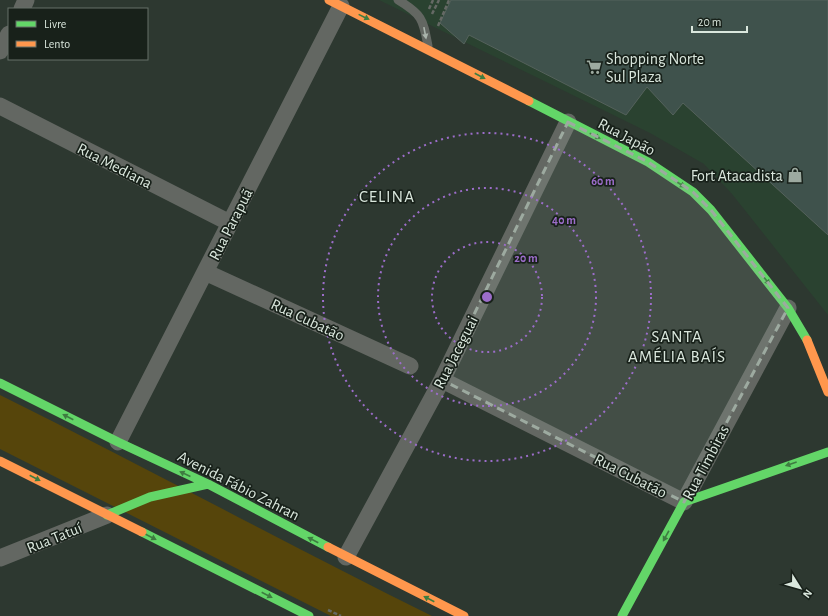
<svg xmlns="http://www.w3.org/2000/svg" width="828" height="616" viewBox="0 0 828 616" font-family="'Alegreya Sans',sans-serif">
	<style>
		.built { fill: #2a4230 }
		.green { fill: #56450b }
		.building { fill: #3f524c; stroke: #55625c }
		.lines { fill: none; stroke-linecap: round; stroke-linejoin: round }
		.path { stroke: #656965; stroke-width: 2.5; stroke-dasharray: 4 2; stroke-linecap: butt }
		.lane { stroke: #636762; stroke-width: 9 }
		.street { stroke: #636762; stroke-width: 17 }
		.fast { stroke: #63d668; stroke-width: 9 }
		.slow { stroke: #ff974d; stroke-width: 9 }
		.oneway { fill: #3e7c41 }
		.oneway2 { fill: #aab4ac }
		.marked { fill: #9daaa0; fill-opacity: 0.2; stroke: #9daaa0; stroke-width: 3; stroke-dasharray: 8 5; stroke-linejoin: round }
		.ring { fill: none; stroke: #9c6dca; stroke-width: 2; stroke-dasharray: 2 4 }
		.labels { text-anchor: middle; stroke-width: 3.5; stroke-linejoin: round; paint-order: stroke }
		.poi-label { font-size: 16px; fill: #dae7dd; stroke: #18211a; text-anchor: start }
		.street-label { font-size: 16px; fill: #dae7dd; stroke: #18211a }
		.neighbourhood-label { font-size: 17px; letter-spacing: 1px; fill: #dae7dd; stroke: #18211a }
		.centre { fill: #9c6dca; stroke: #18211a; stroke-width: 2 }
		.ring-label { font-size: 12px; text-anchor: middle; font-weight: bold; fill: #9c6dca; stroke: #18211a; stroke-width: 3.5; stroke-linejoin: round; paint-order: stroke }
	</style>
	<rect width="100%" height="100%" fill="#2d3830"/>
	<path class="built" d="M 379,0 L 828,0 L 828,315 L 732,194 L 704,164 L 650,133 Z"/>
	<path class="green" d="M 0,395 C 145,467 287,544 432,616 L 331,616 L 0,449 Z"/>
	<path class="building" d="M 451,0 L 828,0 L 828,235 L 683,103 L 673,115 L 647,87 L 626,115 L 469,35 L 464,44 L 440,23 Z"/>
	<g class="lines">
		<path class="path" d="M 429,9 L 433,0
			M 432,14 L 439,0
			M 438,26 L 449,0
			M 328,610 L 341,616"/>
		<path class="lane" d="M 398,0 C 423,15 423,20 428,46"/>
		<path class="street" d="M 22,9 L 26,0
			M 0,51 L 9,34
			M 0,106 L 230,223
			M 205,272 L 410,366
			M 442,380 L 684,502 L 788,308
			M 118,442 L 341,6
			M 346,557 L 442,380 L 568,122
			M 0,558 L 107,515"/>
		<path class="fast" d="M 529,101 L 648,162 L 693,192 L 711,210 L 788,308 L 807,340
			M 0,383 L 118,442 L 208,484 L 328,547
			M 107,515 L 150,497 L 208,484
			M 142,532 L 309,616
			M 622,616 L 684,502 L 828,452"/>
		<path class="slow" d="M 329,0 L 529,101
			M 807,340 L 828,392
			M 0,461 L 142,532
			M 328,547 L 464,616"/>
	</g>
	<defs><path id="oneway-solid" d="M-6-.8H1V-3.2L6.5 0L1 3.2V.8H-6Z"/></defs>
	<g class="oneway">
		<use href="#oneway-solid" transform="translate(364 17) rotate(26)"/>
		<use href="#oneway-solid" transform="translate(480 76) rotate(28)"/>
		<use href="#oneway-solid" transform="translate(595 136) rotate(27)"/>
		<use href="#oneway-solid" transform="translate(680 184) rotate(33)"/>
		<use href="#oneway-solid" transform="translate(766 280) rotate(52)"/>
		<use href="#oneway-solid" transform="translate(68 417) rotate(-153)"/>
		<use href="#oneway-solid" transform="translate(791 464) rotate(161)"/>
		<use href="#oneway-solid" transform="translate(185 474) rotate(-155)"/>
		<use href="#oneway-solid" transform="translate(35 478) rotate(27)"/>
		<use href="#oneway-solid" transform="translate(666 536) rotate(119)"/>
		<use href="#oneway-solid" transform="translate(151 537) rotate(27)"/>
		<use href="#oneway-solid" transform="translate(313 540) rotate(-152)"/>
		<use href="#oneway-solid" transform="translate(267 595) rotate(27)"/>
		<use href="#oneway-solid" transform="translate(429 599) rotate(-153)"/>
	</g>
	<use class="oneway2" href="#oneway-solid" transform="translate(425 33) rotate(79)"/>
	<path class="marked" d="M 568,122 L 648,162 L 693,192 L 711,210 L 788,308 L 684,502 L 442,380 Z"/>
	<g class="ring">
		<circle cx="487" cy="297" r="55"/>
		<circle cx="487" cy="297" r="109"/>
		<circle cx="487" cy="297" r="164"/>
	</g>
	<defs>
		<g id="supermarket-bare" transform="scale(1.2)"><path d="M-6-5.5h2.5l.6 2H6L4.5 2H-2.5L-4.4-4H-6ZM-1.5 3.2a1.3 1.3 0 1 0 .1 0ZM3 3.2a1.3 1.3 0 1 0 .1 0Z" fill="#9daaa0" stroke="#18211a" stroke-width="2.5" paint-order="stroke"/></g>
		<g id="shop-bare" transform="scale(1.2)"><path d="M-5-2.5h2.3a2.7 3.5 0 0 1 5.4 0H5L5.5 6h-11ZM-1.5-2.5h3a1.5 2.3 0 0 0-3 0Z" fill="#9daaa0" stroke="#18211a" stroke-width="2.5" paint-order="stroke"/></g>
	</defs>
	<g fill-rule="evenodd">
		<use href="#supermarket-bare" x="594" y="67"/>
		<use href="#shop-bare" x="795" y="175"/>
	</g>
	<g class="labels">
		<g class="poi-label">
			<text x="606" y="64">Shopping Norte<tspan x="606" dy="18">Sul Plaza</tspan></text>
			<text x="783" y="181" text-anchor="end">Fort Atacadista</text>
		</g>
		<g class="street-label">
			<text transform="translate(627 136) rotate(28)" y="6">Rua Japão</text>
			<text transform="translate(115 165) rotate(27)" y="6">Rua Mediana</text>
			<text transform="translate(230 224) rotate(-63)" y="6">Rua Parapuã</text>
			<text transform="translate(308 319) rotate(25)" y="6">Rua Cubatão</text>
			<text transform="translate(455 352) rotate(-63)" y="6">Rua Jaceguai</text>
			<text transform="translate(705 462) rotate(-62)" y="6">Rua Timbiras</text>
			<text transform="translate(631 475) rotate(27)" y="6">Rua Cubatão</text>
			<text transform="translate(239 485) rotate(27)" y="6">Avenida Fábio Zahran</text>
			<text transform="translate(54 537) rotate(-22)" y="6">Rua Tatuí</text>
		</g>
		<g class="neighbourhood-label">
			<text x="387" y="202">CELINA</text>
			<text x="677" y="342">SANTA<tspan x="677" dy="20">AMÉLIA BAÍS</tspan></text>
		</g>
	</g>
	<circle cx="487" cy="297" r="6" class="centre"/>
	<g class="ring-label">
		<text x="603" y="185">60 m</text>
		<text x="564" y="224">40 m</text>
		<text x="526" y="262">20 m</text>
	</g>
	<rect x="8" y="8" width="140" height="52" fill="#18211a" stroke="#667068"/>
	<rect x="16" y="21" width="20" height="6" fill="#63d668" stroke="#667068"/>
	<text x="44" y="28" font-size="12" fill="#dae7dd">Livre</text>
	<rect x="16" y="41" width="20" height="6" fill="#ff974d" stroke="#667068"/>
	<text x="44" y="48" font-size="12" fill="#dae7dd">Lento</text>
	<g transform="translate(800 588) rotate(127)" stroke="#18211a" stroke-width="3" paint-order="stroke">
	<path d="M0-3L7 15L0 10L-7 15Z" fill="#dae7dd"/>
	<text y="-6" font-size="11" font-weight="bold" text-anchor="middle" fill="#dae7dd">N</text>
	</g>
	<path d="M692 26v6h55v-6" fill="none" stroke="#dae7dd" stroke-width="2"/>
	<text x="698" y="26" font-size="12" fill="#dae7dd" stroke="#18211a" stroke-width="3" paint-order="stroke">20 m</text>
</svg>
